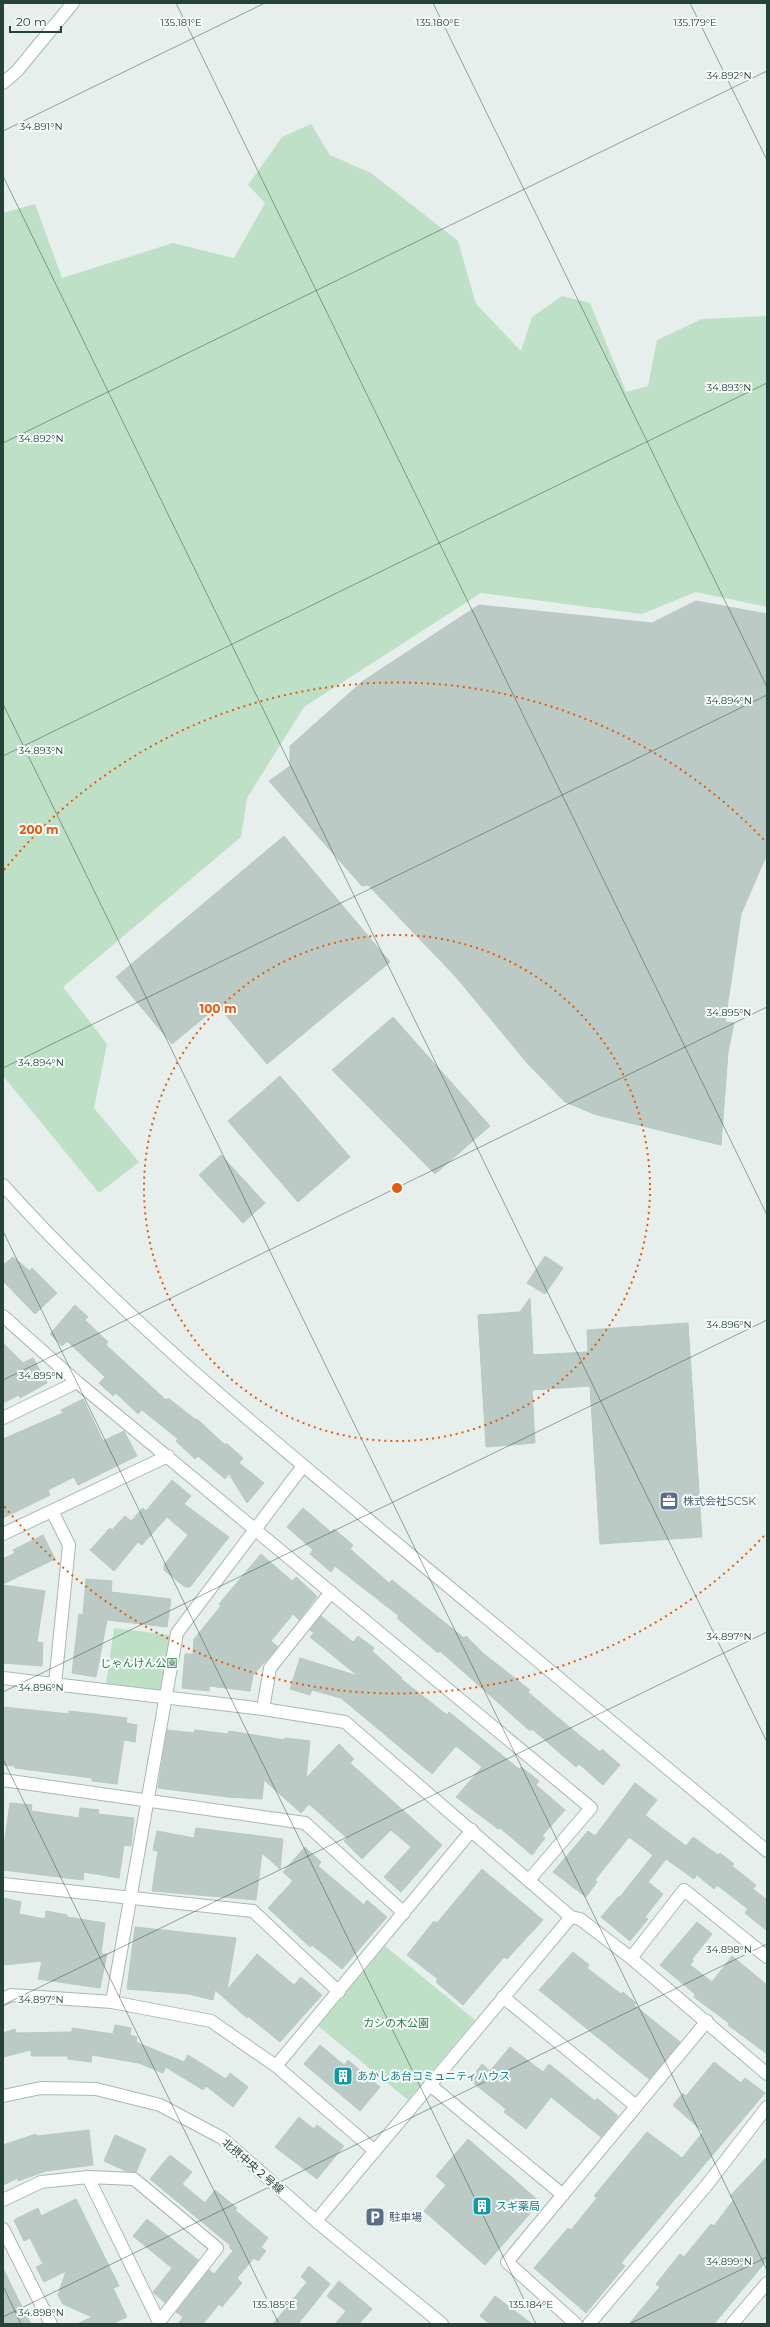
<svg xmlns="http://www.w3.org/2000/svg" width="770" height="2327" viewBox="0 0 770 2327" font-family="Montserrat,'Noto Sans JP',sans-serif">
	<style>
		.green { fill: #bee0c7 }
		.building { fill: #bbcac4; stroke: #b8c9c2 }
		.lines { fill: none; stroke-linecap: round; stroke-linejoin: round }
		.street-casing { stroke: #a8b8b2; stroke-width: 14 }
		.secondary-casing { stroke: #a4bbb3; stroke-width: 14 }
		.street { stroke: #fff; stroke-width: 12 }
		.secondary { stroke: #fff; stroke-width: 12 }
		.ticks { fill: none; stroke: #24423a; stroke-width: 1; stroke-opacity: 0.45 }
		.ring { fill: none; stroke: #e8590c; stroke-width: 2; stroke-dasharray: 2 4 }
		.labels { text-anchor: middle; stroke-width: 4; stroke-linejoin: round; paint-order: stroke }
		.service-label { font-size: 11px; fill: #4e5e75; stroke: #f7fbf9; text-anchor: start }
		.park-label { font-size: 11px; fill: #2c7b49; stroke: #f7fbf9 }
		.culture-label { font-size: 11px; fill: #0d838f; stroke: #f7fbf9; text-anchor: start }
		.street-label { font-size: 11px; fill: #24423a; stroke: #f7fbf9 }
		.ticks-label { font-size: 10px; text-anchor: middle; fill: #24423a; stroke: #f7fbf9; stroke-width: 4; stroke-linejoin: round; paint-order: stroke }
		.centre { fill: #e8590c; stroke: #f7fbf9; stroke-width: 2 }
		.ring-label { font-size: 12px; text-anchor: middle; font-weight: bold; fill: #e8590c; stroke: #f7fbf9; stroke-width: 4; stroke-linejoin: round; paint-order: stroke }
	</style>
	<rect width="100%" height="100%" fill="#e6efeb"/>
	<path class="green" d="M 311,124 L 330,155 L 371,173 L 458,241 L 476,304 L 521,351 L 532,317 L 562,296 L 590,303 L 626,392 L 648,386 L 657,340 L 702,319 L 767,316 L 767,607 L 696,592 L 642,614 L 481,593 L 304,707 L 247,798 L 241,837 L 63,987 L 107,1044 L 94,1108 L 139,1162 L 99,1193 L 3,1076 L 3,213 L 35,204 L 62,278 L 173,243 L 234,258 L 265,203 L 248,185 L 282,137 Z
		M 114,1628 L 170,1635 L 166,1697 L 105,1690 Z
		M 385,1946 L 475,2020 L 408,2100 L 318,2026 Z"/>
	<path class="building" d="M 696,601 L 767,614 L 767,854 L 741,914 L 725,1022 L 734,1023 L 728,1052 L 721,1145 L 597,1115 L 565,1102 L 528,1064 L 456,977 L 368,885 L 362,886 L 269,781 L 290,766 L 290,746 L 363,681 L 479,605 L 652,623 Z
		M 284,836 L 390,962 L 267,1064 L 218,1006 L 172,1044 L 116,977 Z
		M 393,1017 L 490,1126 L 435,1174 L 332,1070 Z
		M 280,1076 L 350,1157 L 298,1202 L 228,1121 Z
		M 221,1155 L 265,1203 L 243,1223 L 199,1175 Z
		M 545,1256 L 563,1268 L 545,1294 L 527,1283 Z
		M 13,1257 L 30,1271 L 32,1268 L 57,1293 L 35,1314 L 3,1281 L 3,1265 Z
		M 530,1298 L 533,1355 L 588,1352 L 587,1330 L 688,1323 L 702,1537 L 600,1544 L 590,1386 L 532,1390 L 535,1443 L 486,1447 L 478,1315 L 520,1312 Z
		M 75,1305 L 88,1317 L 85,1320 L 108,1342 L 106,1345 L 166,1400 L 168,1398 L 196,1420 L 197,1419 L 225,1445 L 226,1443 L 243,1458 L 239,1463 L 264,1483 L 247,1503 L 229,1474 L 225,1479 L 198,1456 L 195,1459 L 176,1441 L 178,1439 L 142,1410 L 138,1414 L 116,1393 L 113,1396 L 99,1383 L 105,1377 L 67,1341 L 62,1346 L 50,1334 Z
		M 3,1343 L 23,1363 L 33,1358 L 47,1383 L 20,1398 L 19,1395 L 3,1403 Z
		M 83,1399 L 103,1441 L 124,1431 L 137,1456 L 78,1485 L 74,1477 L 48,1490 L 50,1495 L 3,1518 L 3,1439 L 63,1413 L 61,1410 Z
		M 172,1480 L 191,1496 L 184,1504 L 229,1537 L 190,1587 L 185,1587 L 164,1570 L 164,1565 L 188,1535 L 167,1517 L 142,1545 L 138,1542 L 114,1571 L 90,1550 L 110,1528 L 112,1530 L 125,1516 L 131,1521 L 143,1508 L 146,1511 Z
		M 303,1508 L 331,1532 L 334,1529 L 353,1545 L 350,1549 L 389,1583 L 392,1580 L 464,1638 L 466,1636 L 484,1654 L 530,1690 L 528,1692 L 556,1716 L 600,1752 L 602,1749 L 620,1765 L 603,1785 L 579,1764 L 576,1767 L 532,1729 L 530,1731 L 440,1651 L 438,1653 L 397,1618 L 399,1616 L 335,1566 L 331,1572 L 310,1554 L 313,1550 L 287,1527 Z
		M 43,1535 L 55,1559 L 3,1584 L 3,1559 L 15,1553 L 13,1550 Z
		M 261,1554 L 292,1581 L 296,1577 L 317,1596 L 299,1620 L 293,1614 L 271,1641 L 278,1647 L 253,1675 L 250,1691 L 209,1686 L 209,1691 L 182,1688 L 185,1654 L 193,1654 L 194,1639 L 221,1606 L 219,1604 Z
		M 86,1579 L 112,1581 L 111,1592 L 171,1599 L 167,1627 L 107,1620 L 96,1677 L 72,1673 L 79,1614 L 83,1615 Z
		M 3,1585 L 45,1591 L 37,1642 L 43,1643 L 42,1666 L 3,1663 Z
		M 321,1616 L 353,1642 L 358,1636 L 374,1648 L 372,1651 L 402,1678 L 401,1679 L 447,1715 L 449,1712 L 519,1769 L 521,1767 L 539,1781 L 536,1785 L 565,1810 L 542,1836 L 545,1838 L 532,1855 L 500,1828 L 498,1829 L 456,1797 L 482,1767 L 456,1746 L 432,1774 L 341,1698 L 312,1690 L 310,1695 L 290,1689 L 300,1658 L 358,1676 L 310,1637 L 314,1633 L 310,1630 Z
		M 3,1707 L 69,1714 L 69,1711 L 87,1713 L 127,1718 L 126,1723 L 137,1725 L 135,1742 L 124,1740 L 117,1784 L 92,1781 L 92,1778 L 15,1768 L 15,1766 L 3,1765 Z
		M 167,1730 L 194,1733 L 195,1730 L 228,1734 L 229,1731 L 285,1740 L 285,1738 L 310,1741 L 306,1778 L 339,1744 L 354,1759 L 350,1763 L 442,1845 L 401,1892 L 384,1877 L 411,1847 L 391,1830 L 362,1859 L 344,1841 L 347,1838 L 309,1804 L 301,1813 L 264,1780 L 262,1799 L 228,1797 L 158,1788 Z
		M 635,1783 L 657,1800 L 645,1815 L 686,1846 L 693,1837 L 718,1855 L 720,1853 L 734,1864 L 732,1866 L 756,1885 L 753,1889 L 767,1900 L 767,1931 L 745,1913 L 748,1909 L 717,1885 L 714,1889 L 697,1875 L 694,1879 L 666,1859 L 648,1882 L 663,1894 L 645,1917 L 648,1919 L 630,1941 L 601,1917 L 619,1896 L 620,1897 L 653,1855 L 629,1837 L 595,1880 L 597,1882 L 586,1897 L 553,1872 L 588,1831 L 595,1836 Z
		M 10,1803 L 32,1805 L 31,1811 L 79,1818 L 80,1808 L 99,1810 L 98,1814 L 134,1818 L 131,1846 L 124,1845 L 119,1878 L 84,1872 L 83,1880 L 3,1870 L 3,1853 Z
		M 196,1828 L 283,1839 L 280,1869 L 262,1853 L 256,1900 L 152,1891 L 158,1851 L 153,1850 L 157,1831 L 194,1838 Z
		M 305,1847 L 321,1862 L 318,1866 L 364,1905 L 367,1900 L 387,1917 L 342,1969 L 312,1945 L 310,1947 L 268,1908 L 293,1881 L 283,1872 Z
		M 482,1869 L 543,1920 L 507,1959 L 504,1957 L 463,2005 L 436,1982 L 438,1979 L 407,1955 L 434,1921 L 437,1923 Z
		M 3,1898 L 21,1902 L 19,1914 L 45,1919 L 46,1911 L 67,1915 L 67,1917 L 105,1923 L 101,1954 L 107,1954 L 100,1988 L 38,1979 L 42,1961 L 3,1965 Z
		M 697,1922 L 712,1934 L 692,1959 L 693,1961 L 690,1965 L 712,1982 L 732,1956 L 767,1985 L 767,2054 L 728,2025 L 729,2023 L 694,1997 L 695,1994 L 660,1965 Z
		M 135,1927 L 236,1938 L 227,1990 L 257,1954 L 294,1985 L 301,1977 L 322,1995 L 280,2042 L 248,2016 L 247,2018 L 215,1990 L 213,2000 L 189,1994 L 127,1989 Z
		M 573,1952 L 589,1965 L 587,1968 L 621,1994 L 623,1992 L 636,2003 L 634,2005 L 680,2042 L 649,2079 L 539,1990 Z
		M 115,2025 L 131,2028 L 130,2035 L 137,2037 L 136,2042 L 184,2062 L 188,2055 L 226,2079 L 230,2073 L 248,2087 L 233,2107 L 206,2086 L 203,2090 L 166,2067 L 163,2073 L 139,2063 L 92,2055 L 91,2062 L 68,2059 L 68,2056 L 31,2056 L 31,2050 L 3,2057 L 3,2033 L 15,2029 L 16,2033 L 72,2032 L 72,2028 L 113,2034 Z
		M 320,2045 L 344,2065 L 348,2060 L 380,2087 L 360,2111 L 304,2064 Z
		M 510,2047 L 543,2072 L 549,2064 L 595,2101 L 597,2098 L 618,2116 L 601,2137 L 551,2097 L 526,2129 L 504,2112 L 506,2109 L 470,2080 L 482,2064 L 490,2071 Z
		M 714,2062 L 741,2083 L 745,2078 L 765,2093 L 621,2263 L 625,2266 L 586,2313 L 534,2268 L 568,2228 L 571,2230 L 597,2198 L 594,2196 L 647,2132 L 682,2158 L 703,2132 L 673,2105 L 683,2093 L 686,2096 Z
		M 299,2117 L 314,2129 L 317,2125 L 344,2146 L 317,2179 L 275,2147 Z
		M 89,2130 L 93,2165 L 46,2171 L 18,2181 L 18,2178 L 3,2185 L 3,2145 L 36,2134 L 37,2136 Z
		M 115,2135 L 146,2149 L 136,2172 L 126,2171 L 104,2161 Z
		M 468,2139 L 540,2202 L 485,2265 L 424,2211 L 446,2185 L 436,2176 Z
		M 170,2155 L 192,2172 L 182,2184 L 205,2203 L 215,2190 L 237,2208 L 235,2210 L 268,2238 L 261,2247 L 266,2251 L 258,2261 L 254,2258 L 237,2278 L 242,2283 L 222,2307 L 219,2304 L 203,2324 L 178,2324 L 183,2317 L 176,2312 L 209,2270 L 214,2274 L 233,2251 L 229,2247 L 231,2246 L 150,2179 Z
		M 767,2157 L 767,2260 L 714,2324 L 629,2324 L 660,2287 L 656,2284 L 680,2254 L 684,2257 L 711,2224 L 714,2226 L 734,2199 L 730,2196 Z
		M 76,2199 L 119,2286 L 113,2288 L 127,2317 L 112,2324 L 77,2324 L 92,2317 L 63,2304 L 58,2295 L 66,2271 L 44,2282 L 36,2267 L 43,2264 L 30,2238 L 24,2241 L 14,2220 L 38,2208 L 41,2216 Z
		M 147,2219 L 198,2260 L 165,2303 L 153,2292 L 172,2268 L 133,2236 Z
		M 309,2266 L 330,2284 L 298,2324 L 273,2324 L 307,2282 L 301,2277 Z
		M 3,2268 L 18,2299 L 31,2324 L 3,2324 Z
		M 339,2281 L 372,2309 L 359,2324 L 335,2324 L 346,2311 L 327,2296 Z
		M 495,2296 L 532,2324 L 490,2324 L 480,2316 Z"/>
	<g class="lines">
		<g class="street-casing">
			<path id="street" d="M 3,1316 L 77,1382 L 591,1808 L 529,1880
				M 3,1418 L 77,1382
				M 52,1511 L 69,1545 L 55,1684
				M 3,1534 L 168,1456
				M 263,1709 L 270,1668 L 331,1592
				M 3,1780 L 305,1823 L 404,1913
				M 3,1884 L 253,1911 L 339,1992
				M 571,1917 L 580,1919 L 631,1958 L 767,2074
				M 631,1958 L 684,1890 L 767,1957
				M 503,1997 L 636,2106
				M 3,1999 L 11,1995 L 112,2002 L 211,2021 L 276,2066 L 375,2151
				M 112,2002 L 177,1633 L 303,1466
				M 276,2066 L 472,1830
				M 430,2085 L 563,2195
				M 88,2177 L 160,2324
				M 3,2200 L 41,2182 L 88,2177 L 134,2179 L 217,2248 L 159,2322
				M 3,2229 L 51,2324
				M 576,2324 L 507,2262 L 707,2021
				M 589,2324 L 706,2186 L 767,2107
				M 732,2324 L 767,2283"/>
		</g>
		<g class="secondary-casing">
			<path id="secondary" d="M 3,83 L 17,71 L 73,3
				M 3,1185 C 114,1309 243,1416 371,1522 C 503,1632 636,1741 767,1851
				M 3,1678 L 263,1709 L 345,1722 L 571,1917 L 316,2221
				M 3,2096 L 41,2088 L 96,2089 L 160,2105 L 222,2138 L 316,2221 L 442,2324"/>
		</g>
		<use href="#street" class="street"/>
		<use href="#secondary" class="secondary"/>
	</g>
	<path class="ticks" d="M 176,3 L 767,1215M 433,3 L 767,687M 690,3 L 767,160M 3,131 L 265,3M 3,176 L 767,1742M 3,443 L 767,71M 3,704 L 767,2270M 3,756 L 767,383M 3,1068 L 767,695M 3,1231 L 536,2324M 3,1380 L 767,1007M 3,1692 L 767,1320M 3,1759 L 279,2324M 3,2005 L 767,1632M 3,2286 L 21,2324M 3,2317 L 767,1944M 629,2324 L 767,2257"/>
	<g class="ring">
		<circle cx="397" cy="1188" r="253"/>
		<path d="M764 1536A506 506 0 0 1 4 1506M4 870A506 506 0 0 1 764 840"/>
	</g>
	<defs>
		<g id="office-square" transform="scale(1)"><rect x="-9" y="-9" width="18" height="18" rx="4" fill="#5c6f8a" stroke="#f7fbf9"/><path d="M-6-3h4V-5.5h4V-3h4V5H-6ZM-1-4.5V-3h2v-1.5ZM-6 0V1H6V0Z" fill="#fff"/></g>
		<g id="building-square" transform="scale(1)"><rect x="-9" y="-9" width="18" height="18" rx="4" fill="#0f9aa8" stroke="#f7fbf9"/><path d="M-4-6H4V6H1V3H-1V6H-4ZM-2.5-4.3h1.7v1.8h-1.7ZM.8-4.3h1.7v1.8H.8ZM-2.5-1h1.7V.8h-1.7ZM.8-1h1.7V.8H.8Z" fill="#fff"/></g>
		<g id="parking-square" transform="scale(1)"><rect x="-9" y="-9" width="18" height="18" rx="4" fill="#5c6f8a" stroke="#f7fbf9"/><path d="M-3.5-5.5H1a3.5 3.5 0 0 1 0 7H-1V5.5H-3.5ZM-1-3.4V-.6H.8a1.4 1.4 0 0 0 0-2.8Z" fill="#fff"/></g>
	</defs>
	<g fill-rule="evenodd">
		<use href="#office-square" x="669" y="1501"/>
		<use href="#building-square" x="343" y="2076"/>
		<use href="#building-square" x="482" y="2206"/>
		<use href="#parking-square" x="375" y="2217"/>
	</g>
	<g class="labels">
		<g class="service-label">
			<text x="683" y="1505">株式会社SCSK</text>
			<text x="389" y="2221">駐車場</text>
		</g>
		<g class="park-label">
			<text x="139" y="1667">じゃんけん公園</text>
			<text x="396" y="2027">カシの木公園</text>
		</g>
		<g class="culture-label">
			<text x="357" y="2080">あかしあ台コミュニティハウス</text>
			<text x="496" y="2210">スギ薬局</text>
		</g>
		<g class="street-label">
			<text transform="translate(253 2166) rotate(41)" y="4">北摂中央２号線</text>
		</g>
	</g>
	<g class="ticks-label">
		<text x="181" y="26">135.181°E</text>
		<text x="438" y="26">135.180°E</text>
		<text x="695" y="26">135.179°E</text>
		<text x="729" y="79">34.892°N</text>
		<text x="41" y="130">34.891°N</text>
		<text x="729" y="391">34.893°N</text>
		<text x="41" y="442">34.892°N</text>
		<text x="729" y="704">34.894°N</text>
		<text x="41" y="754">34.893°N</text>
		<text x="729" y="1016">34.895°N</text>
		<text x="41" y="1066">34.894°N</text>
		<text x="729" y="1328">34.896°N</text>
		<text x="41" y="1379">34.895°N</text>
		<text x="729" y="1640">34.897°N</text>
		<text x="41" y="1691">34.896°N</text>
		<text x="729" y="1953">34.898°N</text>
		<text x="41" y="2003">34.897°N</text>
		<text x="729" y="2265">34.899°N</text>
		<text x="274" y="2308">135.185°E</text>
		<text x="531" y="2308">135.184°E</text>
		<text x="41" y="2316">34.898°N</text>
	</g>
	<circle cx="397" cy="1188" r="6" class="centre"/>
	<g class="ring-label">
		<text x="39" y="834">200 m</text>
		<text x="218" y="1013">100 m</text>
	</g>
	<rect width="770" height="2327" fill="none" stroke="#24423a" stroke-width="8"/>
	<path d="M10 26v6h51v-6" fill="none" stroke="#24423a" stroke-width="2"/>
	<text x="16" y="26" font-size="12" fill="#24423a" stroke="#f7fbf9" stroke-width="3" paint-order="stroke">20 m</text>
</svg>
